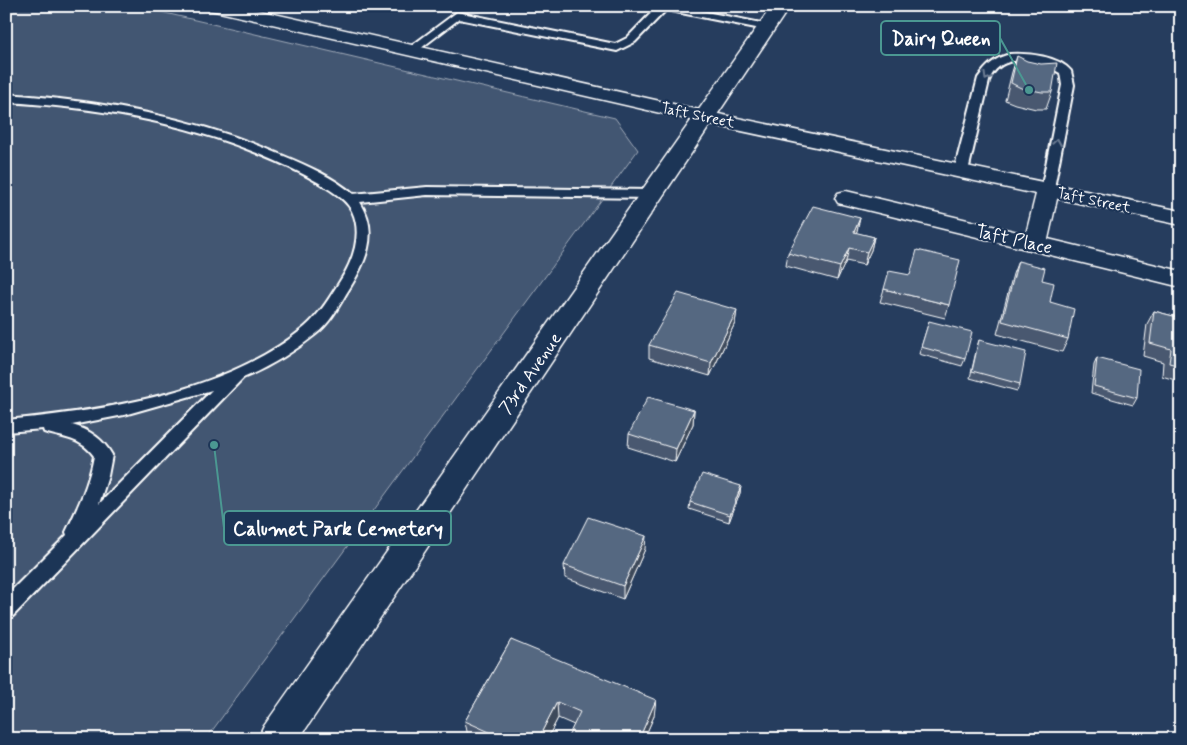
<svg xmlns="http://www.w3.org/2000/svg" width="1187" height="745" viewBox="0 0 1187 745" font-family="Mynerve,sans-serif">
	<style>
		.green { fill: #425672; stroke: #a0aab8 }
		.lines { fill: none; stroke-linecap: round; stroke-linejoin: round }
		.service-casing { stroke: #fff; stroke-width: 4 }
		.minor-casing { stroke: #fff; stroke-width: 3 }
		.tertiary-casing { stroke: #fff; stroke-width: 3 }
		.secondary-casing { stroke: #fff; stroke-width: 3 }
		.service { fill: #1d3557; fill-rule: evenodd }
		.minor { fill: #1d3557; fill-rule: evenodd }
		.tertiary { fill: #1d3557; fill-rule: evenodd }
		.secondary { fill: #1d3557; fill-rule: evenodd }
		.wall { fill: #49596f; stroke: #fff }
		.shaded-wall { fill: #3c485a; stroke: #fff }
		.building { fill: #556781; stroke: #fff }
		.oneway { stroke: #6c7c92 }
		.labels { text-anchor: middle; stroke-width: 4.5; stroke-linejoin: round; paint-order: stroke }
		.far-street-label { font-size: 15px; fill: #fff; stroke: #1d3557 }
		.street-label { font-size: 18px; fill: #fff; stroke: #1d3557 }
		.leader { fill: none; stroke: #4b9892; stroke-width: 2 }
		.callout-dot { fill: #4b9892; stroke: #1d3557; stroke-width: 2 }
		.callout { fill: #1d3557; stroke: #4b9892; stroke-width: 2 }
		.callout-label { font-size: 19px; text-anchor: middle; font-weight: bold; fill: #fff }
	</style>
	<rect width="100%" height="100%" fill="#263d5e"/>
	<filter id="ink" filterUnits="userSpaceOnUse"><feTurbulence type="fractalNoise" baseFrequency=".02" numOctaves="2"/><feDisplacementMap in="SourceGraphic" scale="10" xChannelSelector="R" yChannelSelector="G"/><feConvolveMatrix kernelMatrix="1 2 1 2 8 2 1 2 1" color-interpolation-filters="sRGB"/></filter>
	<g filter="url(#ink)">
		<path class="green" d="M 6,6 L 135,6 L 615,118 L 638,150 L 206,739 L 6,739 Z"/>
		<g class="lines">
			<g class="service-casing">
				<path id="service" d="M 654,6 L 676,6 L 766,24 L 771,27 L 766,30 L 666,10 L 635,42 L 617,51 L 459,19 L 416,52 L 412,53 L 406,50 L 457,12 L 615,44 L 627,38 L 656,8 Z
					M 1010,54 C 1029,53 1058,56 1071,71 L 1074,85 L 1053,193 L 1048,194 L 1041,190 L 1062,85 L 1060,73 C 1037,61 1001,50 989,81 L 968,171 L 961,175 L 954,171 L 978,78 C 987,65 995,58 1010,54 Z
					M 6,94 C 102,101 195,117 284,156 C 308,166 333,177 353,194 L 427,187 L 651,190 L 658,194 L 651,198 L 427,195 L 360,202 C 381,234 364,266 346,294 C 338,308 329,324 316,334 C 294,352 269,367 243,378 L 13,616 L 6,619 L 6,596 L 67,535 L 66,532 C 78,507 89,484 94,456 C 81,438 64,438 44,432 L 43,429 L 6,432 L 6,420 C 105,411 227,392 305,327 C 320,314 330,297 340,281 C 353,261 363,234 352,211 C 345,196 316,181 301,173 C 208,126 109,108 6,102 ZM 212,390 L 99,504 L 108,476 L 112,455 C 103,439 90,430 72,425 L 124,415 Z"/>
			</g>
			<g class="minor-casing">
				<path id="minor" d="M 1048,183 L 1056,185 L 1059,190 L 1048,239 L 1181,271 L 1181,287 L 838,203 L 835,198 L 838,193 L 846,191 L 1026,234 L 1037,190 L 1040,185 Z"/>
			</g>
			<g class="tertiary-casing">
				<path id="tertiary" d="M 772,6 L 790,6 L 299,739 L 258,739 L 264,726 Z"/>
			</g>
			<g class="secondary-casing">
				<path id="secondary" d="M 206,6 L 239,6 L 704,111 L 1181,211 L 1181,225 L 704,123 L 215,11 L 209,10 Z"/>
			</g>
			<use href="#service" class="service"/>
			<use href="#minor" class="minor"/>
			<use href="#tertiary" class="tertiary"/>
			<use href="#secondary" class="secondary"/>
		</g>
		<path class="wall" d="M 1017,56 L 1052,92 L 1046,109 L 1036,109 L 1015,104 L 1005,100 L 1012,72 Z
			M 860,218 L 856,233 L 874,237 L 871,250 L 864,265 L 846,261 L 837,280 L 786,266 L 788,253 Z
			M 1018,261 L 1042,280 L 1050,302 L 1068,339 L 1062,352 L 997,334 L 1013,274 Z
			M 884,289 L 949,305 L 945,318 L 880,302 Z
			M 737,310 L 735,323 L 710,376 L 649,358 L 649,345 Z
			M 1154,311 L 1181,318 L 1181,376 L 1178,381 L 1162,376 L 1163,362 L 1143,356 L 1147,324 Z
			M 929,321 L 965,359 L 962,366 L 919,354 Z
			M 979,340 L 1020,384 L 1017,391 L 970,378 L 977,347 Z
			M 1097,358 L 1137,398 L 1133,405 L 1091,393 L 1094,365 Z
			M 694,410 L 693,424 L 675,462 L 628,447 L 629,434 Z
			M 741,486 L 740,493 L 729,522 L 689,509 L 690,502 Z
			M 645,549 L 623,599 L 565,578 L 564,565 Z
			M 511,640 L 654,716 L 644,739 L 567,739 L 574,725 L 558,718 L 547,739 L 472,739 L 468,737 L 465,721 Z"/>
		<path class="shaded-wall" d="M 860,218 L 857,231 L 851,245 L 854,232 Z
			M 874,237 L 871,250 L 864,265 L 867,252 Z
			M 849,248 L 846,261 L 837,280 L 840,267 Z
			M 737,310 L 735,323 L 710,376 L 711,363 Z
			M 694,410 L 693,424 L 675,462 L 676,449 Z
			M 741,486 L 740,493 L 729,522 L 730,515 Z
			M 646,536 L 645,549 L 623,599 L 623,586 Z
			M 656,700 L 654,716 L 644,739 L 639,739 Z
			M 557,702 L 558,718 L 547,739 L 538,739 Z"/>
		<path class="building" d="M 1017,56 L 1027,61 L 1041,64 L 1057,63 L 1052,92 L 1042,92 L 1021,88 L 1011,83 Z
			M 813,206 L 860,218 L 854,232 L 874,237 L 867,252 L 849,248 L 840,267 L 788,253 Z
			M 917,250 L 960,260 L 949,305 L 884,289 L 889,271 L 910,275 Z
			M 1018,261 L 1045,268 L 1042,280 L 1054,283 L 1050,302 L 1074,309 L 1068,339 L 1002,321 Z
			M 678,293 L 737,310 L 711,363 L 649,345 Z
			M 1154,311 L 1181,318 L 1181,366 L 1169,363 L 1171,349 L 1150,343 Z
			M 929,321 L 972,332 L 965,359 L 921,347 Z
			M 979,340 L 1026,352 L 1020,384 L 972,371 Z
			M 1097,358 L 1139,369 L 1137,398 L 1094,386 Z
			M 648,397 L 694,410 L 676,449 L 629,434 Z
			M 702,474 L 741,486 L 730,515 L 690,502 Z
			M 588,517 L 646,536 L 623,586 L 564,565 Z
			M 511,640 L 656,700 L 639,739 L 567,739 L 580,712 L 557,702 L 538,739 L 505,739 L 465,721 Z"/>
		<defs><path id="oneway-chevron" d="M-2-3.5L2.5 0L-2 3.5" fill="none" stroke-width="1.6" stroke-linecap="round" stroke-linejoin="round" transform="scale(1.25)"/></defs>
		<g class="oneway">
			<use href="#oneway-chevron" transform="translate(987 77) rotate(120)"/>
			<use href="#oneway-chevron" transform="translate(1057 142) rotate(-80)"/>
		</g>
	</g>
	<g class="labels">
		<g class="far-street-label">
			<text transform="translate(698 115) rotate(12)" y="5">Taft Street</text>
			<text transform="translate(1094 200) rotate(12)" y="5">Taft Street</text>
		</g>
		<g class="street-label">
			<text transform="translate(1014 239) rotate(13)" y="6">Taft Place</text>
			<text transform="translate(530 373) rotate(-55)" y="6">73rd Avenue</text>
		</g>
	</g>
	<path class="leader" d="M1029 90L1000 38M214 445L224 528"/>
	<g class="callout-dot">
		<circle cx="1029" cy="90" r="5"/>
		<circle cx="214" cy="445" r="5"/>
	</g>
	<g class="callout">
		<rect x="881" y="21" width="119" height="34" rx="5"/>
		<rect x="224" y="511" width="227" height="34" rx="5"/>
	</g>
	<g class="callout-label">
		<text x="941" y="45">Dairy Queen</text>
		<text x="338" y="535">Calumet Park Cemetery</text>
	</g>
	<rect width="1187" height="745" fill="none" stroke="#1d3557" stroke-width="25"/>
	<rect x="12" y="12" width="1162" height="720" fill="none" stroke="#fff" stroke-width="2" filter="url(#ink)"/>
</svg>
